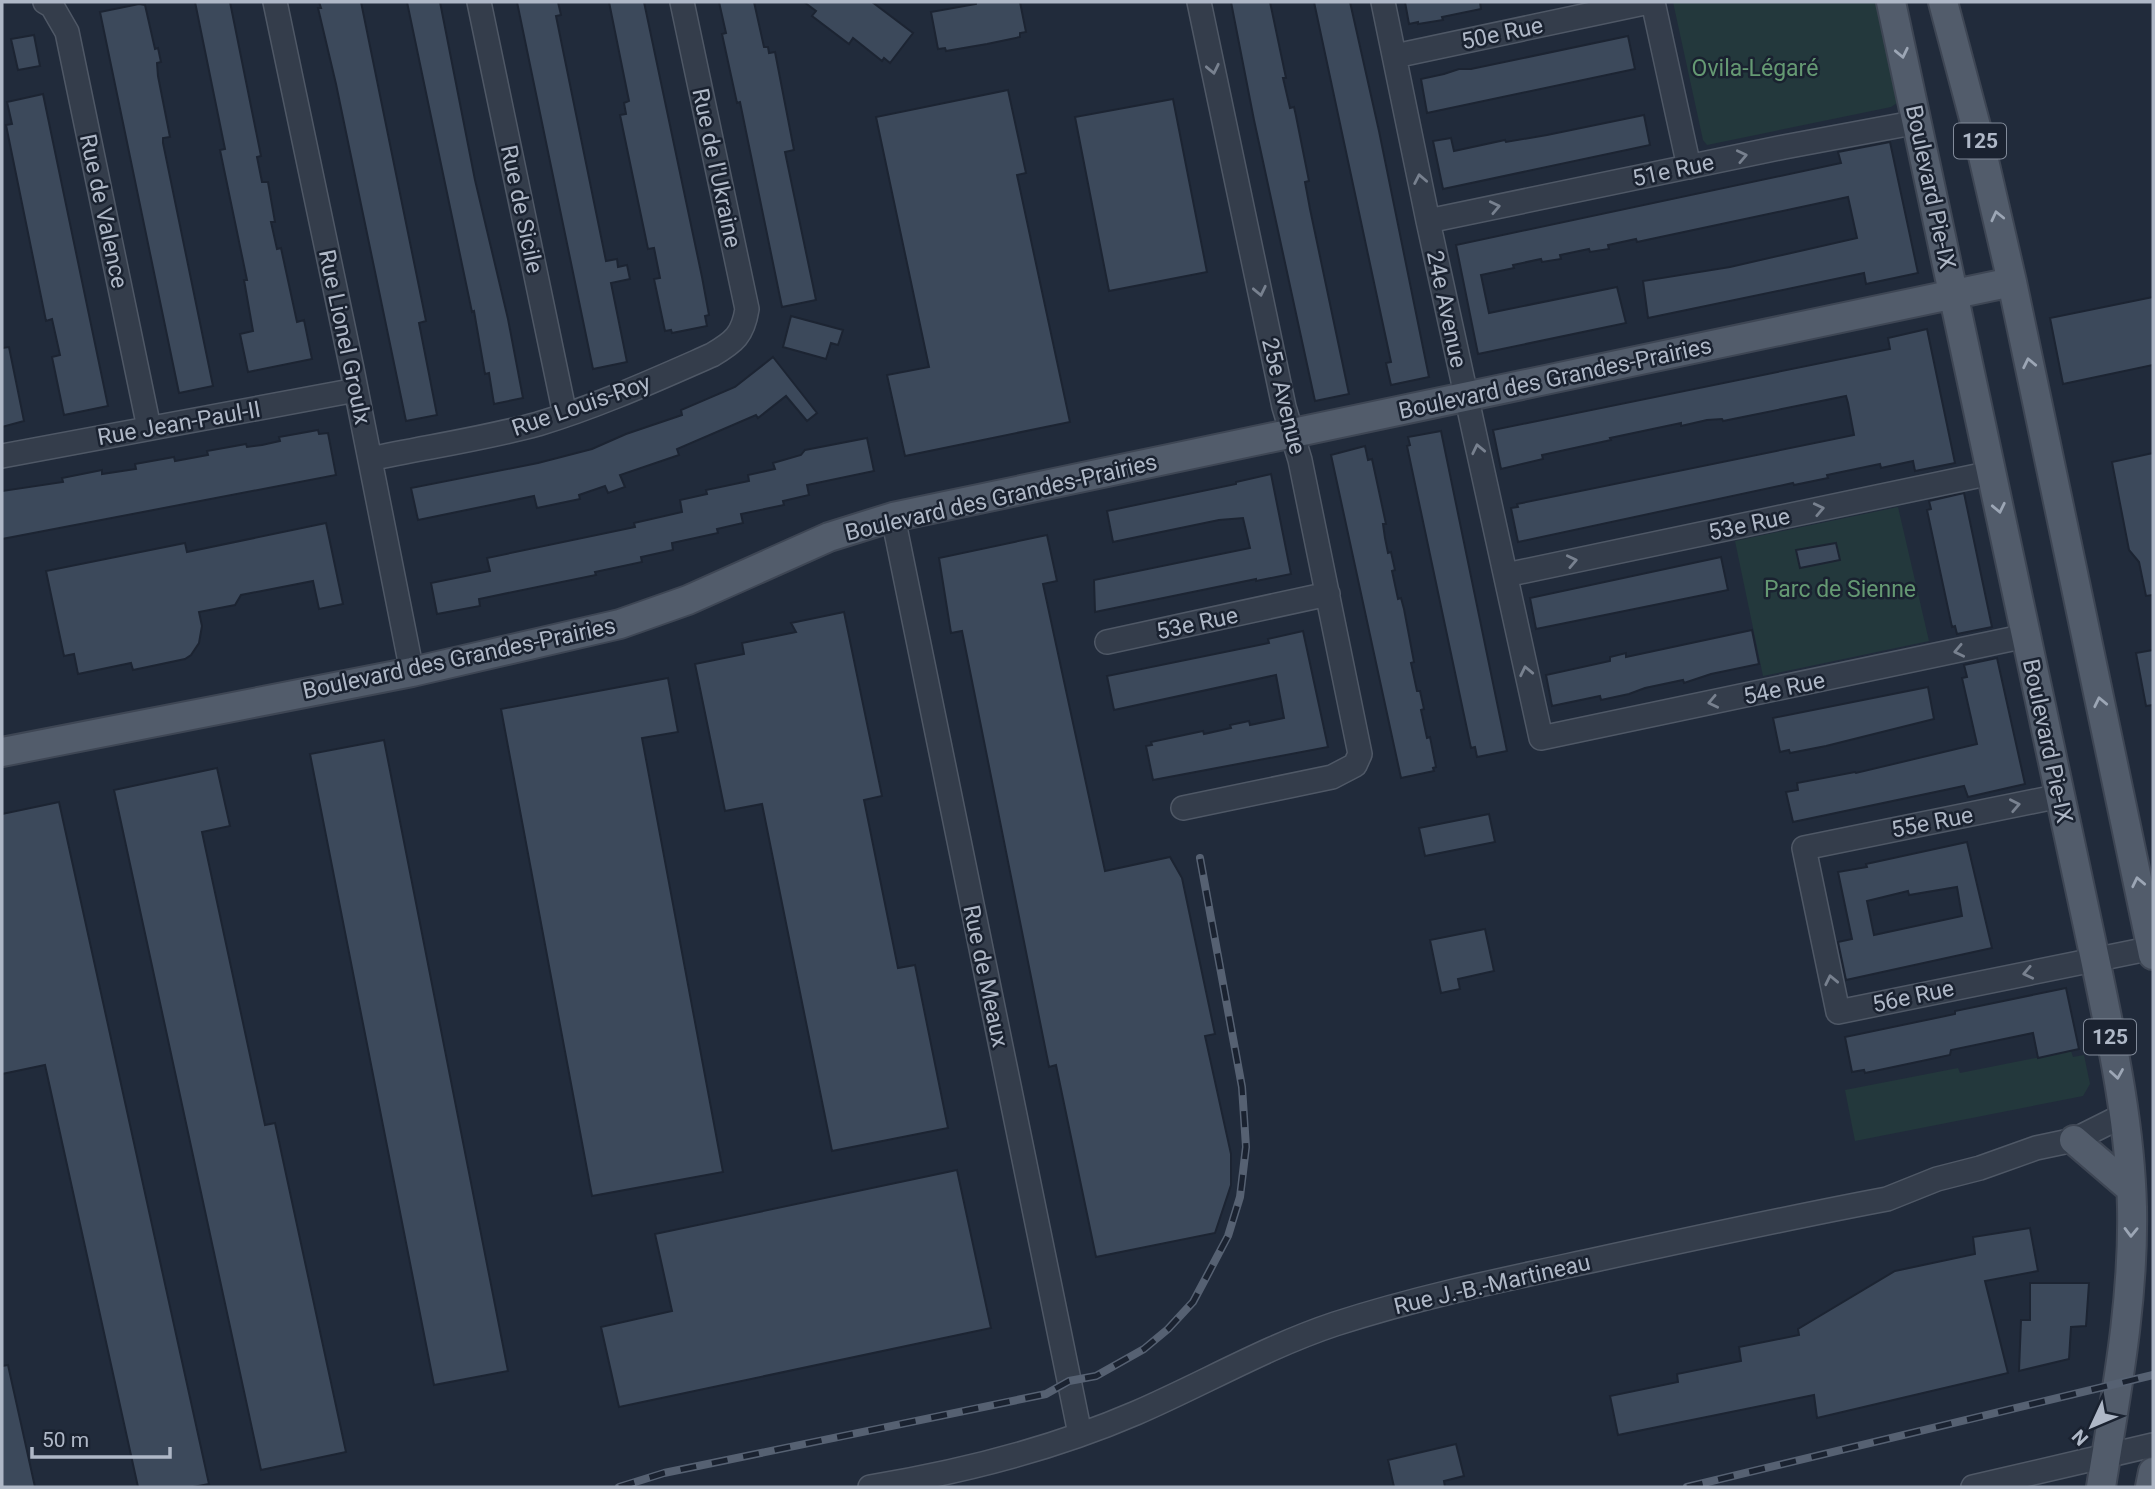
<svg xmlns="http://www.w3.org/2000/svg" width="2155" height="1489" viewBox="0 0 2155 1489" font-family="Roboto,sans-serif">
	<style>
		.green { fill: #23383c }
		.building { fill: #3c495b; stroke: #1c2432; stroke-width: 2; fill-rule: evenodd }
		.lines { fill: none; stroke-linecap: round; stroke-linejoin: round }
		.minor-casing { stroke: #4f5866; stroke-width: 26 }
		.major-casing { stroke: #3e4654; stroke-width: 32 }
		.minor { stroke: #343d4b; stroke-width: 23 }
		.major { stroke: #525c6b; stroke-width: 28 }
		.rail-casing { stroke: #566172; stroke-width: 8 }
		.rail { stroke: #1a2230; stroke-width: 5; stroke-dasharray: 16; stroke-linecap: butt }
		.oneway { stroke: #9ca6b5 }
		.oneway2 { stroke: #78818f }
		.labels { text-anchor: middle; stroke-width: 5; stroke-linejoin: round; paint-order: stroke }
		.shield { fill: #1a2230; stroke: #828b9a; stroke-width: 2 }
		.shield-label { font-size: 21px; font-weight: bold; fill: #afb8c7 }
		.street-label { font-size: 23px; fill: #afb8c7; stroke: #1a2230 }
		.park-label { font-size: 23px; fill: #659973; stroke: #1a2230 }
	</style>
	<rect width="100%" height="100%" fill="#212b3b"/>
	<path class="green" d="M 1673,2 L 1876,2 L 1897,103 L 1891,107 L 1707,145 L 1703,140 Z
		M 1898,507 L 1929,641 L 1763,676 L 1735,541 Z
		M 2071,1051 L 2073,1057 L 2084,1055 L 2090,1084 L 2083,1096 L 1855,1141 L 1845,1090 L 1958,1068 L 1960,1073 Z"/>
	<path class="building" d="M 195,2 L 230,2 L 261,156 L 257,157 L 262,182 L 268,182 L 275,222 L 271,222 L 277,249 L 281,248 L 297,322 L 304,320 L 312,359 L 248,372 L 240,334 L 253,331 L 244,280 L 247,280 L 220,150 L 225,149 Z
		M 319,2 L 361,2 L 426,321 L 419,323 L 437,415 L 406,421 L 336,84 L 318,8 L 321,8 Z
		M 407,2 L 440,2 L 475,180 L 508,319 L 523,398 L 494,404 L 489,373 L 485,374 L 474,311 L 472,312 Z
		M 517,2 L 558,2 L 561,15 L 556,16 L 606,261 L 617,259 L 618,267 L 627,265 L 630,279 L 611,283 L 627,362 L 593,369 Z
		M 609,2 L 644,2 L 702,277 L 709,315 L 705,316 L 707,326 L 672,333 L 671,330 L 665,331 L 654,279 L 660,278 L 654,248 L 648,249 L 620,115 L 626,114 L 624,103 L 629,101 Z
		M 719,2 L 754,2 L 764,47 L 768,47 L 769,53 L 775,52 L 794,150 L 785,152 L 816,300 L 782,307 L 740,102 L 737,103 L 722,34 L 726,33 Z
		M 804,2 L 872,2 L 913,33 L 890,63 L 884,58 L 882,61 L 853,38 L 849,44 L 812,16 L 816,11 Z
		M 976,2 L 1020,2 L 1026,32 L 1020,33 L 1020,37 L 987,44 L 946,51 L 945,48 L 938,49 L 931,12 L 976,4 Z
		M 1231,2 L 1270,2 L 1286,78 L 1283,78 L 1290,108 L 1294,107 L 1296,116 L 1309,181 L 1305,182 L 1310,209 L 1349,394 L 1315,401 L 1254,120 Z
		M 1314,2 L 1350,2 L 1379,131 L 1429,377 L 1391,385 L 1386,363 L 1391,362 Z
		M 1405,2 L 1480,2 L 1481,9 L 1442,17 L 1443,20 L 1418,24 L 1418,22 L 1409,24 Z
		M 139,4 L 145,5 L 155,49 L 158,48 L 161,62 L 157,63 L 158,76 L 170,137 L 163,138 L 163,143 L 213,386 L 179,393 L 100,12 Z
		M 34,35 L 40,66 L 18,70 L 11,39 Z
		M 1628,36 L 1635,69 L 1427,113 L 1421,79 L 1444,74 L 1459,69 L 1471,69 Z
		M 1008,90 L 1026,173 L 1017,175 L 1070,422 L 905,456 L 887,375 L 929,367 L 876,117 Z
		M 43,94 L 108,406 L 64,415 L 52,357 L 60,355 L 52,319 L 46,321 L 6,125 L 12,124 L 7,102 Z
		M 1173,99 L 1207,272 L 1109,291 L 1075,117 Z
		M 1644,115 L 1650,145 L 1443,189 L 1433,141 L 1451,138 L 1454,151 L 1505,140 L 1506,142 L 1547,135 Z
		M 1890,142 L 1918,273 L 1866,284 L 1864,273 L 1648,318 L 1643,281 L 1730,267 L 1857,238 L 1848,197 L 1637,242 L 1636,239 L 1608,245 L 1609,249 L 1590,252 L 1589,249 L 1560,255 L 1561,259 L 1542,262 L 1541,259 L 1513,265 L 1514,268 L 1481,275 L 1489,313 L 1617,287 L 1626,323 L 1478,354 L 1456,245 L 1841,163 L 1838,152 Z
		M 2153,297 L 2153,365 L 2063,384 L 2050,318 Z
		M 791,316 L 843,330 L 838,345 L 831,343 L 826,359 L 783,347 Z
		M 1927,329 L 1955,463 L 1915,471 L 1913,461 L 1881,468 L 1880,464 L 1827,475 L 1828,478 L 1794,485 L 1793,483 L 1518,542 L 1511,508 L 1518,507 L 1517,504 L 1854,435 L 1848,403 L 1846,396 L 1723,421 L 1722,419 L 1707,420 L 1681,426 L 1681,423 L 1610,438 L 1611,440 L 1542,455 L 1543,459 L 1501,469 L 1493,430 L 1890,349 L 1888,338 Z
		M 9,347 L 24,421 L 2,427 L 2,348 Z
		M 773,357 L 817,413 L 807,421 L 786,396 L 758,418 L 756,415 L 677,449 L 679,455 L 620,475 L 625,487 L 608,493 L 605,486 L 579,495 L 580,499 L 537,508 L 534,496 L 418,520 L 411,488 L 538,463 L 592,449 L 626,434 L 682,415 L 681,410 L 735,387 Z
		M 318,430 L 319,434 L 328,433 L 336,475 L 2,539 L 2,491 L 63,482 L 62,478 L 102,470 L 102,474 L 136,469 L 135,464 L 174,457 L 175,461 L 208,455 L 207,451 L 246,444 L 247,447 L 262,445 L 280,441 L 279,437 Z
		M 1441,431 L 1507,751 L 1477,757 L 1475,747 L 1471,748 L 1407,446 L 1410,445 L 1408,437 Z
		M 867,438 L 874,471 L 807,485 L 809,495 L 783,501 L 784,505 L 741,514 L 743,523 L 717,529 L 718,533 L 672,543 L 673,550 L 641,557 L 642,562 L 595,572 L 596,575 L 479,599 L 480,606 L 437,614 L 431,583 L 490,571 L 487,558 L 635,527 L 634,523 L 682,512 L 680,500 L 707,494 L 706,490 L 749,481 L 748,475 L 775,469 L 773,463 L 801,455 L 805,450 Z
		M 1365,446 L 1368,460 L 1372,459 L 1386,524 L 1383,524 L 1385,538 L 1388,553 L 1391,552 L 1395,570 L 1392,571 L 1398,599 L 1401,598 L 1404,609 L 1414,662 L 1411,663 L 1417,691 L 1420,691 L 1424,709 L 1421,710 L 1427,738 L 1430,737 L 1436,767 L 1433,768 L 1434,771 L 1401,778 L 1331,455 Z
		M 2153,453 L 2153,595 L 2146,596 L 2139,562 L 2129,550 L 2112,462 Z
		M 1271,474 L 1291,574 L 1256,581 L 1256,579 L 1095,612 L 1094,580 L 1250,548 L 1243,518 L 1219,520 L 1113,542 L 1107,511 L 1236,484 L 1236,482 Z
		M 1964,493 L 1992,627 L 1957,634 L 1955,626 L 1952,627 L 1927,510 L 1931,509 L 1929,501 Z
		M 326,523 L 343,604 L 319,609 L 313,581 L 241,595 L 235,605 L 199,612 L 202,626 L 199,643 L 191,655 L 185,659 L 133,670 L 131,663 L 78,674 L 74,654 L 64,656 L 46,571 L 185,543 L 187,552 Z
		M 1047,535 L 1057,581 L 1043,584 L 1105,871 L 1170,857 L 1182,878 L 1215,1034 L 1205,1036 L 1231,1154 L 1231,1185 L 1215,1233 L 1096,1257 L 1056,1065 L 1049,1067 L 962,631 L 951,633 L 939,558 Z
		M 1836,543 L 1840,560 L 1800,568 L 1796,550 Z
		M 1721,557 L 1728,590 L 1536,629 L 1530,598 Z
		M 844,612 L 882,796 L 864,800 L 898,968 L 915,965 L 948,1128 L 832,1151 L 762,804 L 725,811 L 695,664 L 744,654 L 742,643 L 796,632 L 791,623 Z
		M 1752,630 L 1759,664 L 1711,674 L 1684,683 L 1683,680 L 1645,688 L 1629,694 L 1601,700 L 1600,696 L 1552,706 L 1546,675 L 1610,661 L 1610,657 L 1626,653 L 1626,657 Z
		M 1303,631 L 1328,747 L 1153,780 L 1146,746 L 1152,745 L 1151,742 L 1203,731 L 1204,734 L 1231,728 L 1230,725 L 1249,721 L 1250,725 L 1284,718 L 1276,675 L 1114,710 L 1107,676 L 1269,643 L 1268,639 Z
		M 2153,650 L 2153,705 L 2146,706 L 2136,653 Z
		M 1997,658 L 2025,784 L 1968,797 L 1964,786 L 1793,822 L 1786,792 L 1798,790 L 1797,783 L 1855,772 L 1856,773 L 1977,744 L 1962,678 L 1967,677 L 1964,665 Z
		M 668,678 L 678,732 L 642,738 L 723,1172 L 592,1196 L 501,709 Z
		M 1928,687 L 1934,719 L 1826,746 L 1790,753 L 1789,750 L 1780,752 L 1773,718 Z
		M 384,740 L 508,1371 L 434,1385 L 310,754 Z
		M 217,768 L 230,826 L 202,832 L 265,1125 L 275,1123 L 346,1452 L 261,1470 L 114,790 Z
		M 59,802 L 209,1484 L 193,1487 L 138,1487 L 45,1065 L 2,1074 L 2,814 Z
		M 1489,814 L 1495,842 L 1425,856 L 1419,828 Z
		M 1967,842 L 1992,948 L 1846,980 L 1838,942 L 1852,939 L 1838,872 L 1867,867 L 1866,864 ZM 1957,887 L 1962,916 L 1874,935 L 1867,901 L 1908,891 L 1909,895 Z
		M 1485,929 L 1494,971 L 1458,979 L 1460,989 L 1441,993 L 1430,940 Z
		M 2066,988 L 2079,1049 L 2038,1058 L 2033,1033 L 1951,1050 L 1950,1055 L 1865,1073 L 1864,1070 L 1852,1072 L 1845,1037 L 1955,1014 L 1955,1011 Z
		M 957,1170 L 991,1328 L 619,1407 L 601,1327 L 672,1311 L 655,1234 Z
		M 2030,1228 L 2038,1271 L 1985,1281 L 2008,1373 L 1817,1418 L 1814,1395 L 1618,1435 L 1610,1396 L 1678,1382 L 1677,1374 L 1741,1361 L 1739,1347 L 1799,1335 L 1798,1329 L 1895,1271 L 1975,1254 L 1973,1237 Z
		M 2030,1283 L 2089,1283 L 2086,1326 L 2071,1327 L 2069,1359 L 2019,1371 L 2021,1320 L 2030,1320 Z
		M 8,1365 L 35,1487 L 2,1487 L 2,1366 Z
		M 1456,1444 L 1464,1476 L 1444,1481 L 1445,1487 L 1394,1487 L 1388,1460 Z"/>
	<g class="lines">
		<g class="minor-casing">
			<path id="minor" d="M 45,2 L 52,6 L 67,32 L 149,428
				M 275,2 L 352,369 L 412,672
				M 479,2 L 565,415
				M 1383,2 L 1428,221 L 1541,738 L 2026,636
				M 1653,2 L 1689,167
				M 1395,56 L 1649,2
				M 1428,221 L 1784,147 L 1918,122
				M 2,456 L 356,390
				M 370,459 C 426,447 483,439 538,424 C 598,406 655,380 712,355 C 734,342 743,335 747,309 L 682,2
				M 893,517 L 1080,1434
				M 1506,575 L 1991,473
				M 1107,642 L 1328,594
				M 2060,796 L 1804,848 L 1838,1012 L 2153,948
				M 1183,808 L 1332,777 L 1355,765 L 1360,754 L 1300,460 L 1284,407 L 1199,2
				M 870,1487 C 962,1472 1050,1450 1136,1413 C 1203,1384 1266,1347 1335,1324 C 1421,1296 1511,1278 1599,1259 C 1695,1238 1791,1217 1887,1199 L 1937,1179 L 1980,1168 L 2036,1148 L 2074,1140 L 2124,1115
				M 1973,1487 L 2153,1445"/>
		</g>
		<g class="major-casing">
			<path id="major" d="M 1891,2 L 2095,959 C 2112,1041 2130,1123 2132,1207 C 2134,1302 2116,1394 2101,1487
				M 1943,2 L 1977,130 L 2012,282 L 2153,955
				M 2,752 L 412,672 L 620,624 L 688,600 L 829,537 L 893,517 L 2012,282
				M 2074,1140 L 2131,1189
				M 2150,1487 L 2153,1472"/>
		</g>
		<use href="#minor" class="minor"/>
		<use href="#major" class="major"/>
		<g class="rail-casing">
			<path id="rail" d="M 619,1487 L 664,1473 L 1046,1394 L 1069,1381 L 1096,1376 L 1144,1349 L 1168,1329 L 1193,1302 L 1209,1272 L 1228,1236 L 1240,1197 L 1246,1147 L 1242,1087 L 1200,858
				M 1687,1487 L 2153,1375"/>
		</g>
		<use href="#rail" class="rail"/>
	</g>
	<defs><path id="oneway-chevron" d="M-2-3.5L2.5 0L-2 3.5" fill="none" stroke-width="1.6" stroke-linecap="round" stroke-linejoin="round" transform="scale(1.75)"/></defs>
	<g class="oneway">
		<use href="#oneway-chevron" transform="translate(1902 53) rotate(78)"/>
		<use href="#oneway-chevron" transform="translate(1997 216) rotate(-103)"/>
		<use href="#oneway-chevron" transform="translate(2029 363) rotate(-102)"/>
		<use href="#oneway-chevron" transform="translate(1999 508) rotate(78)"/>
		<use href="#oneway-chevron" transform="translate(2100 702) rotate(-102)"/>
		<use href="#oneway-chevron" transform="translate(2138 882) rotate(-102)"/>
		<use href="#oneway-chevron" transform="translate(2117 1074) rotate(81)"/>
		<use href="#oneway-chevron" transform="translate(2131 1232) rotate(91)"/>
	</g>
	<g class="oneway2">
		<use href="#oneway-chevron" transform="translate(1213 69) rotate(78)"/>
		<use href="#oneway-chevron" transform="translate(1742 156) rotate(-12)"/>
		<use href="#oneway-chevron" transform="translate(1420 179) rotate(-101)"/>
		<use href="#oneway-chevron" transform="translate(1495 207) rotate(-12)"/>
		<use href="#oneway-chevron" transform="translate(1260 291) rotate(78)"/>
		<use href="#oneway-chevron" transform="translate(1478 449) rotate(-102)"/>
		<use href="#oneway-chevron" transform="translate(1819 509) rotate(-12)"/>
		<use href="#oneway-chevron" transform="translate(1572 561) rotate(-12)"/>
		<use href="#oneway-chevron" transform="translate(1959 651) rotate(168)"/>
		<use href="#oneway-chevron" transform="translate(1526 671) rotate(-102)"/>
		<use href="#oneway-chevron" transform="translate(1713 702) rotate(168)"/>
		<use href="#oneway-chevron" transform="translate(2015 805) rotate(-11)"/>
		<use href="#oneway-chevron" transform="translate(2028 973) rotate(168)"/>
		<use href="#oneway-chevron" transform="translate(1831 980) rotate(-102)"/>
	</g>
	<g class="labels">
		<g class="shield">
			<rect x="1954" y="123.5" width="52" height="35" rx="5"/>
			<rect x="2084" y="1019.5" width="52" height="35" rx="5"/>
		</g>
		<g class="shield-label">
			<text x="1980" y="148">125</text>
			<text x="2110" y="1044">125</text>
		</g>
		<g class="street-label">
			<text transform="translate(1502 33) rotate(-12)" y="8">50e Rue</text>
			<text transform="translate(717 168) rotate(78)" y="8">Rue de l'Ukraine</text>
			<text transform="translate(1673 170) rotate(-12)" y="8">51e Rue</text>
			<text transform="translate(1931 187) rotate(78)" y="8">Boulevard Pie-IX</text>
			<text transform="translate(522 209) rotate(78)" y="8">Rue de Sicile</text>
			<text transform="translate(104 211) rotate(78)" y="8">Rue de Valence</text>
			<text transform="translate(1447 309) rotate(78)" y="8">24e Avenue</text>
			<text transform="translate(345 337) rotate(78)" y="8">Rue Lionel Groulx</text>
			<text transform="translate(1555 378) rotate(-12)" y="8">Boulevard des Grandes-Prairies</text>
			<text transform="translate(1284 396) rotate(76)" y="8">25e Avenue</text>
			<text transform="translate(581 405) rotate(-19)" y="8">Rue Louis-Roy</text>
			<text transform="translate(179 423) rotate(-10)" y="8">Rue Jean-Paul-II</text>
			<text transform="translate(1001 497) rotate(-13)" y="8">Boulevard des Grandes-Prairies</text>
			<text transform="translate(1749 524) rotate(-12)" y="8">53e Rue</text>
			<text transform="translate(1197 623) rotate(-12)" y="8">53e Rue</text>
			<text transform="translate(459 658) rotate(-12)" y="8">Boulevard des Grandes-Prairies</text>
			<text transform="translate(1784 688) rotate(-12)" y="8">54e Rue</text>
			<text transform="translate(2048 741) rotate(78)" y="8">Boulevard Pie-IX</text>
			<text transform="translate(1932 822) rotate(-11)" y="8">55e Rue</text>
			<text transform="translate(986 976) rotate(78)" y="8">Rue de Meaux</text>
			<text transform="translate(1913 996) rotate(-12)" y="8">56e Rue</text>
			<text transform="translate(1492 1284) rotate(-13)" y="8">Rue J.-B.-Martineau</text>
		</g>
		<g class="park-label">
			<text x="1755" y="76">Ovila-Légaré</text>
			<text x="1840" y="597">Parc de Sienne</text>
		</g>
	</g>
	<rect width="2155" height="1489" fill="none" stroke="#afb8c7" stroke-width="7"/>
	<g transform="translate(2092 1426) rotate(226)" stroke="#1a2230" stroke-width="5" paint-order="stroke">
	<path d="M0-5L12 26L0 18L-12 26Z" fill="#afb8c7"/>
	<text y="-10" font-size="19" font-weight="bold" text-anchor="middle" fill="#afb8c7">N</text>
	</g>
	<path d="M32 1447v10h138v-10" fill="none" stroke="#afb8c7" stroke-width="3.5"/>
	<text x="42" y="1447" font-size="21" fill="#afb8c7" stroke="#1a2230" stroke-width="5" paint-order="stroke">50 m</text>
</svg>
